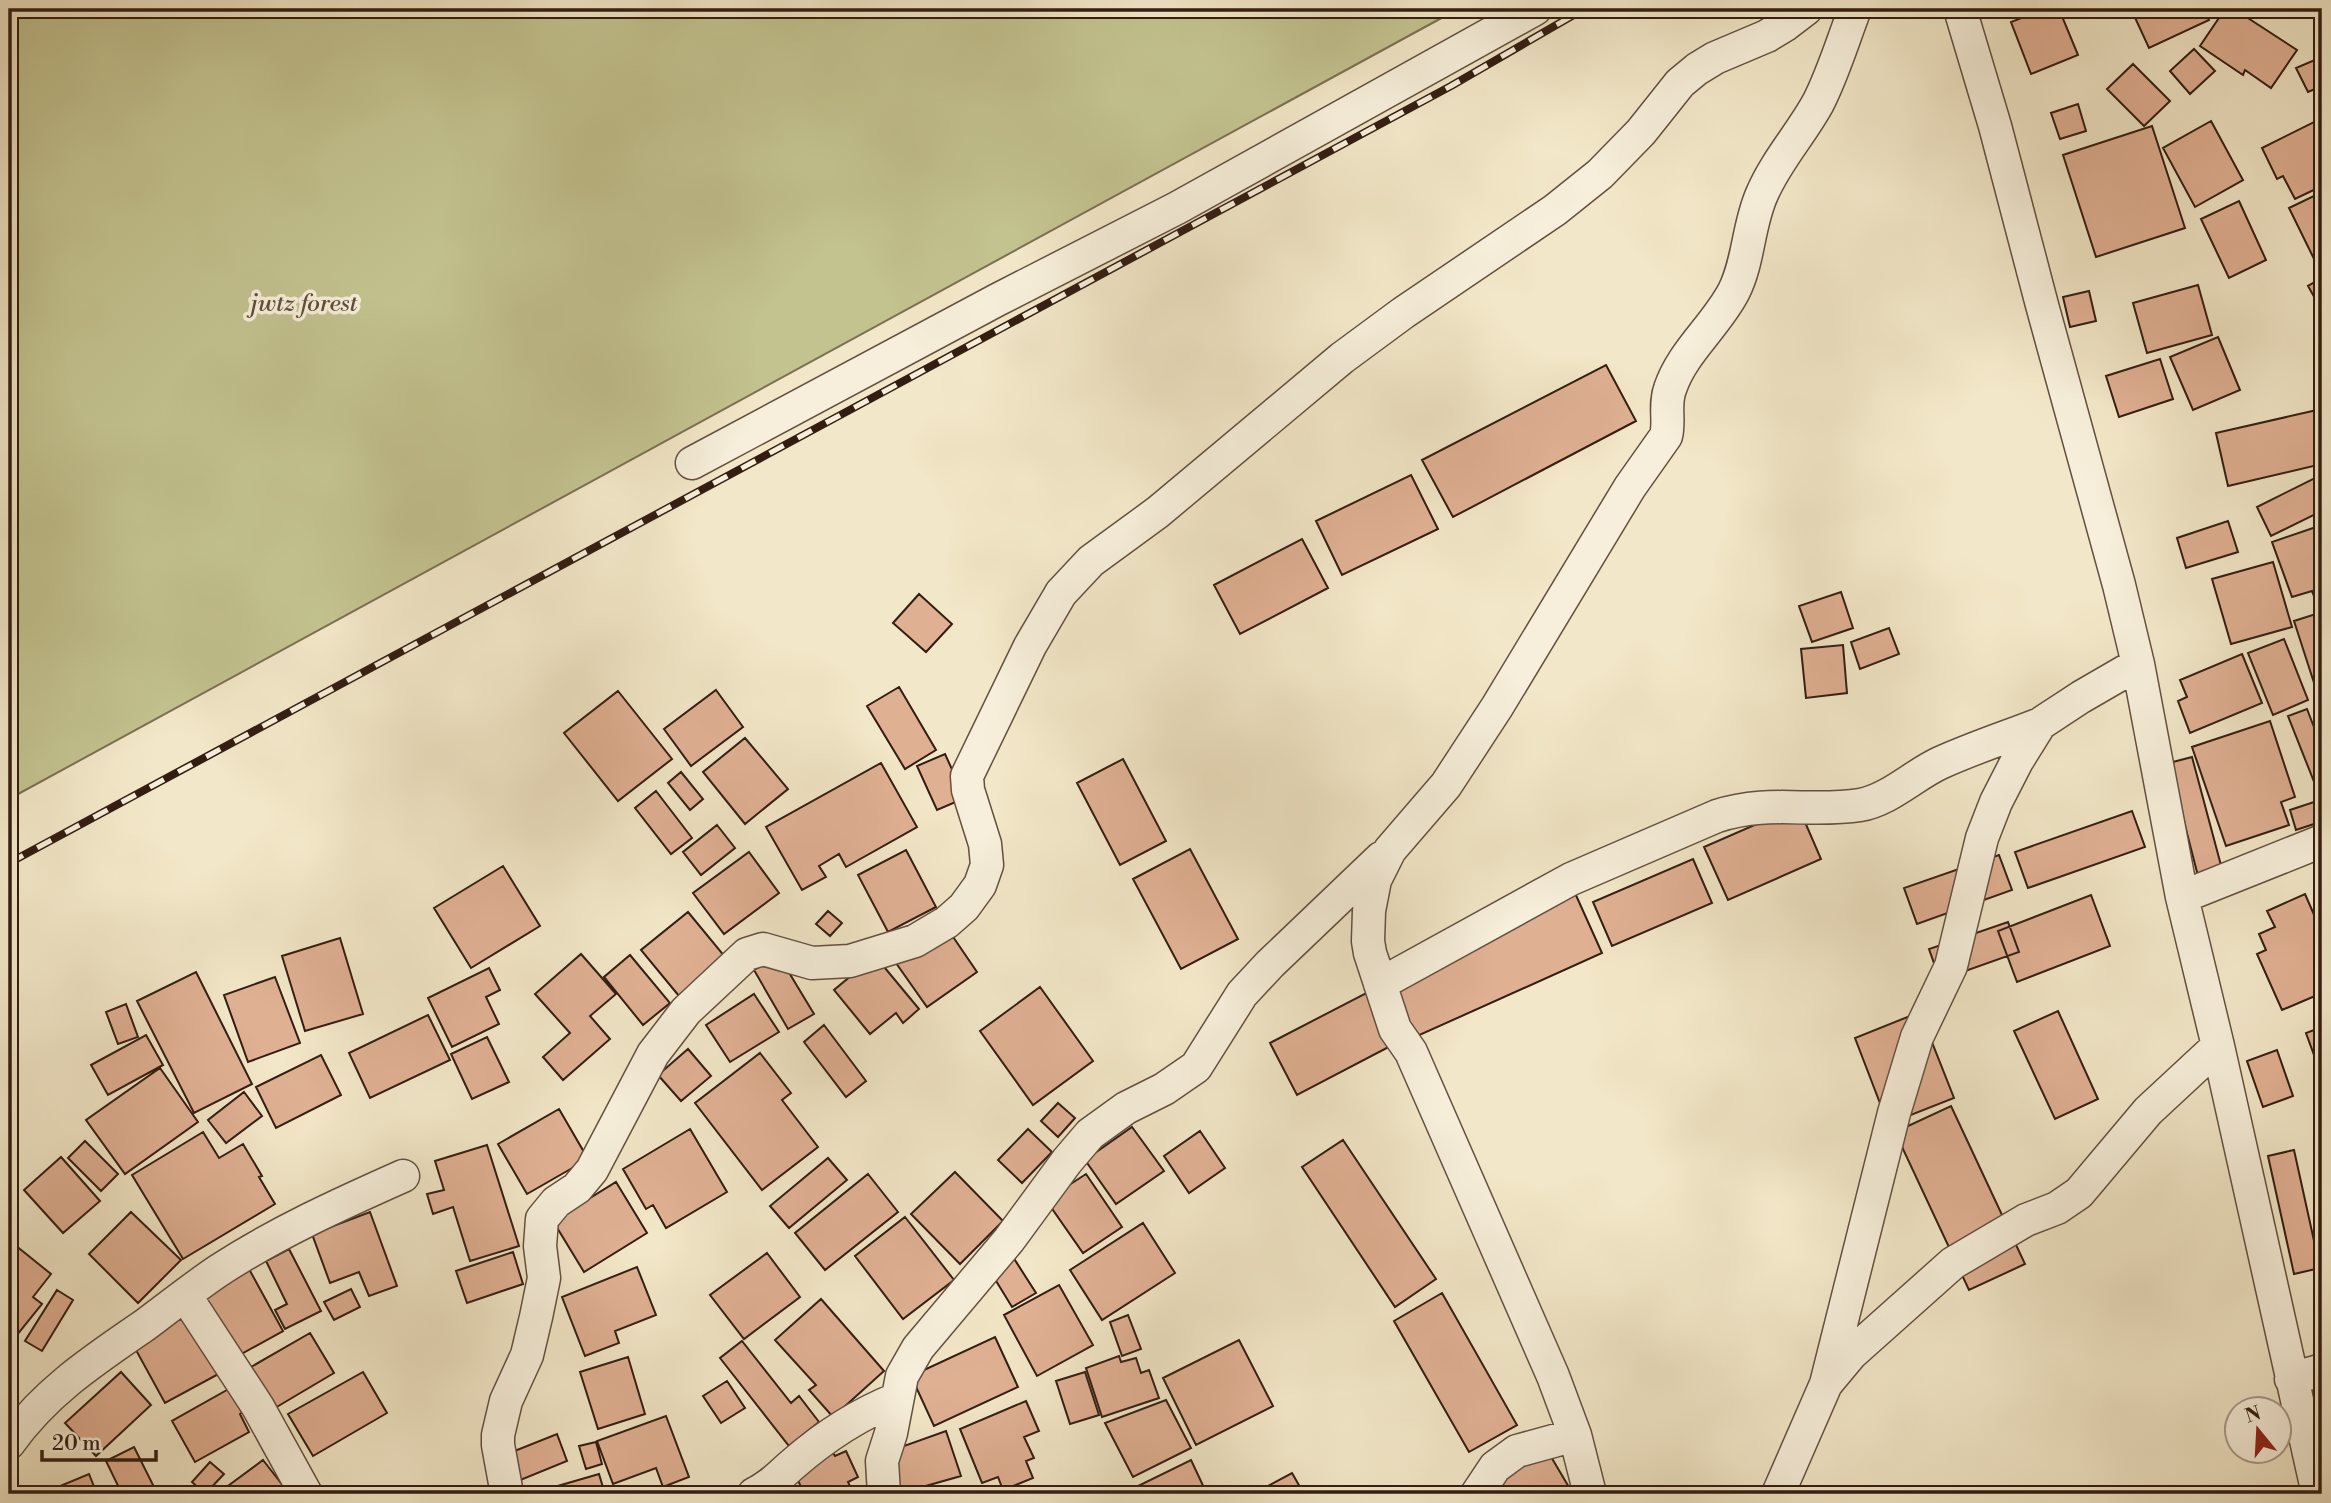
<svg xmlns="http://www.w3.org/2000/svg" width="2331" height="1503" viewBox="0 0 2331 1503" font-family="'Libre Bodoni',serif">
	<style>
		.green { fill: #c3c390; stroke: #7b7051; stroke-width: 2 }
		.building { fill: #e0b093; stroke: #331d12; stroke-width: 2 }
		.lines { fill: none; stroke-linecap: round; stroke-linejoin: round }
		.street-casing { stroke: #635040; stroke-width: 35 }
		.street { stroke: #f7efdb; stroke-width: 32 }
		.rail-casing { stroke: #331d12; stroke-width: 8 }
		.rail { stroke: #f7efdb; stroke-width: 5; stroke-dasharray: 16; stroke-linecap: butt }
		.labels { text-anchor: middle; stroke-width: 7; stroke-linejoin: round; paint-order: stroke }
		.park-label { font-size: 24px; font-style: italic; fill: #5e4f38; stroke: #f7efdb }
	</style>
	<rect width="100%" height="100%" fill="#f2e7c8"/>
	<filter id="stains"><feTurbulence type="fractalNoise" baseFrequency=".00286" numOctaves="4"/><feColorMatrix values="0 0 0 0 .2 0 0 0 0 .09 0 0 0 0 .02 0 0 0 .5 -.17"/></filter>
	<radialGradient id="worn" r=".72"><stop offset=".6" stop-color="#630" stop-opacity="0"/><stop offset="1" stop-color="#630" stop-opacity=".3"/></radialGradient>
	<path class="green" d="M 9,9 L 1458,9 L 9,799 Z"/>
	<path class="building" d="M 2045,9 L 2059,9 L 2078,55 L 2031,74 L 2011,22 Z
		M 2131,9 L 2204,9 L 2209,20 L 2149,48 Z
		M 2225,9 L 2234,9 L 2297,50 L 2271,88 L 2245,70 L 2243,75 L 2200,46 Z
		M 2194,49 L 2215,71 L 2190,94 L 2170,71 Z
		M 2317,59 L 2322,70 L 2322,86 L 2308,92 L 2296,68 Z
		M 2133,64 L 2170,101 L 2144,126 L 2107,89 Z
		M 2078,104 L 2086,131 L 2060,139 L 2051,113 Z
		M 2322,118 L 2322,186 L 2295,199 L 2283,176 L 2277,179 L 2262,148 Z
		M 2211,121 L 2243,180 L 2195,207 L 2163,148 Z
		M 2152,126 L 2185,228 L 2096,257 L 2063,155 Z
		M 2322,192 L 2322,265 L 2318,267 L 2289,208 Z
		M 2239,201 L 2266,260 L 2229,278 L 2201,219 Z
		M 2322,278 L 2322,311 L 2308,286 Z
		M 2198,285 L 2212,335 L 2147,353 L 2133,303 Z
		M 2089,291 L 2096,321 L 2070,327 L 2063,297 Z
		M 2218,337 L 2240,390 L 2193,410 L 2170,357 Z
		M 2160,359 L 2173,399 L 2119,417 L 2106,376 Z
		M 1606,365 L 1636,421 L 1453,517 L 1422,460 Z
		M 2317,410 L 2322,433 L 2322,464 L 2228,486 L 2216,433 Z
		M 1411,475 L 1438,529 L 1342,575 L 1316,521 Z
		M 2319,476 L 2322,482 L 2322,511 L 2271,536 L 2257,507 Z
		M 2228,521 L 2238,552 L 2186,568 L 2177,538 Z
		M 2322,525 L 2322,597 L 2315,599 L 2312,591 L 2292,597 L 2272,542 Z
		M 1302,539 L 1328,588 L 1240,634 L 1214,585 Z
		M 2273,562 L 2292,627 L 2231,644 L 2212,579 Z
		M 1841,592 L 1853,628 L 1812,642 L 1799,606 Z
		M 919,594 L 952,624 L 926,652 L 893,623 Z
		M 2322,612 L 2322,687 L 2316,689 L 2294,621 Z
		M 1889,628 L 1899,654 L 1860,669 L 1851,642 Z
		M 2284,639 L 2308,700 L 2273,715 L 2248,653 Z
		M 1843,645 L 1847,693 L 1806,698 L 1801,649 Z
		M 2242,654 L 2262,703 L 2190,733 L 2178,701 L 2187,697 L 2180,680 Z
		M 899,687 L 936,750 L 905,769 L 867,706 Z
		M 716,690 L 743,727 L 691,766 L 664,729 Z
		M 618,691 L 672,759 L 618,801 L 564,733 Z
		M 2307,709 L 2322,748 L 2322,802 L 2288,716 Z
		M 2270,721 L 2295,797 L 2281,802 L 2289,825 L 2226,846 L 2192,747 Z
		M 745,738 L 788,789 L 745,824 L 703,772 Z
		M 945,754 L 965,798 L 937,810 L 917,766 Z
		M 2192,757 L 2222,869 L 2198,876 L 2169,763 Z
		M 1123,759 L 1166,841 L 1120,865 L 1077,783 Z
		M 881,763 L 917,827 L 846,867 L 839,854 L 819,866 L 826,877 L 802,890 L 766,827 Z
		M 681,772 L 703,799 L 690,810 L 668,783 Z
		M 656,791 L 692,838 L 671,854 L 635,808 Z
		M 2314,802 L 2320,822 L 2296,830 L 2290,810 Z
		M 1798,806 L 1821,859 L 1728,900 L 1704,847 Z
		M 2132,811 L 2145,847 L 2028,888 L 2015,852 Z
		M 717,825 L 735,848 L 701,875 L 683,852 Z
		M 1190,849 L 1238,939 L 1181,969 L 1133,879 Z
		M 906,850 L 936,907 L 888,932 L 858,875 Z
		M 749,852 L 779,893 L 724,934 L 693,893 Z
		M 1999,855 L 2012,890 L 1917,924 L 1904,888 Z
		M 1693,859 L 1712,903 L 1612,946 L 1593,902 Z
		M 503,866 L 540,926 L 471,968 L 434,908 Z
		M 1575,893 L 1602,953 L 1415,1037 L 1388,977 Z
		M 2305,894 L 2322,933 L 2322,993 L 2282,1010 L 2257,954 L 2266,950 L 2259,934 L 2275,927 L 2267,911 Z
		M 2091,895 L 2110,946 L 2017,982 L 1998,931 Z
		M 828,911 L 842,923 L 830,936 L 816,924 Z
		M 688,912 L 726,958 L 679,996 L 641,950 Z
		M 2008,922 L 2019,952 L 1940,980 L 1929,949 Z
		M 947,928 L 977,972 L 927,1007 L 896,963 Z
		M 340,938 L 363,1014 L 305,1031 L 282,956 Z
		M 581,954 L 616,994 L 590,1016 L 610,1039 L 563,1080 L 543,1057 L 570,1033 L 535,994 Z
		M 630,955 L 670,1003 L 643,1025 L 604,977 Z
		M 779,956 L 814,1014 L 788,1029 L 754,970 Z
		M 875,956 L 919,1009 L 903,1023 L 896,1013 L 870,1034 L 834,990 Z
		M 489,968 L 500,990 L 486,997 L 499,1024 L 452,1047 L 428,998 Z
		M 196,972 L 252,1084 L 194,1113 L 137,1001 Z
		M 275,977 L 300,1043 L 248,1062 L 224,995 Z
		M 1040,987 L 1093,1061 L 1033,1105 L 980,1031 Z
		M 1376,988 L 1402,1040 L 1297,1095 L 1270,1043 Z
		M 754,994 L 779,1032 L 730,1062 L 706,1025 Z
		M 126,1004 L 138,1037 L 118,1044 L 106,1012 Z
		M 2058,1011 L 2098,1099 L 2055,1119 L 2014,1031 Z
		M 1920,1012 L 1954,1098 L 1888,1124 L 1855,1038 Z
		M 428,1015 L 450,1060 L 370,1098 L 349,1053 Z
		M 824,1025 L 866,1081 L 846,1097 L 804,1042 Z
		M 2322,1027 L 2322,1077 L 2306,1033 Z
		M 146,1035 L 163,1065 L 108,1095 L 91,1065 Z
		M 487,1037 L 509,1082 L 472,1099 L 451,1054 Z
		M 688,1049 L 711,1076 L 681,1101 L 658,1075 Z
		M 2277,1050 L 2293,1096 L 2263,1107 L 2247,1061 Z
		M 760,1053 L 791,1093 L 782,1100 L 818,1147 L 762,1190 L 695,1103 Z
		M 321,1055 L 341,1095 L 276,1128 L 256,1087 Z
		M 160,1068 L 198,1122 L 125,1174 L 86,1120 Z
		M 244,1092 L 262,1116 L 226,1143 L 208,1120 Z
		M 1058,1103 L 1075,1118 L 1058,1137 L 1041,1121 Z
		M 1951,1106 L 2025,1264 L 1969,1290 L 1895,1132 Z
		M 559,1109 L 588,1159 L 527,1194 L 498,1144 Z
		M 1132,1127 L 1164,1171 L 1116,1204 L 1085,1160 Z
		M 690,1129 L 727,1192 L 666,1228 L 653,1205 L 646,1209 L 623,1169 Z
		M 1028,1129 L 1052,1152 L 1022,1183 L 998,1160 Z
		M 1200,1131 L 1225,1168 L 1189,1193 L 1164,1156 Z
		M 203,1132 L 219,1158 L 243,1144 L 262,1176 L 259,1177 L 275,1204 L 183,1259 L 132,1175 Z
		M 1343,1140 L 1436,1279 L 1395,1307 L 1302,1167 Z
		M 85,1141 L 118,1174 L 101,1191 L 68,1158 Z
		M 487,1145 L 519,1246 L 470,1261 L 453,1207 L 433,1214 L 427,1194 L 444,1190 L 435,1161 Z
		M 2294,1150 L 2320,1268 L 2294,1274 L 2268,1156 Z
		M 61,1157 L 100,1201 L 63,1233 L 24,1190 Z
		M 828,1158 L 847,1180 L 789,1228 L 770,1206 Z
		M 955,1172 L 1003,1221 L 960,1264 L 911,1214 Z
		M 868,1174 L 898,1212 L 825,1270 L 795,1233 Z
		M 1086,1174 L 1122,1227 L 1083,1253 L 1046,1200 Z
		M 616,1182 L 647,1233 L 584,1272 L 553,1221 Z
		M 131,1212 L 181,1260 L 138,1303 L 89,1254 Z
		M 370,1212 L 397,1286 L 369,1296 L 359,1272 L 330,1283 L 312,1234 Z
		M 905,1217 L 954,1280 L 903,1319 L 855,1256 Z
		M 1143,1223 L 1175,1273 L 1102,1320 L 1070,1270 Z
		M 15,1245 L 51,1274 L 33,1297 L 42,1304 L 9,1345 L 9,1254 Z
		M 289,1249 L 321,1311 L 285,1329 L 275,1310 L 287,1304 L 266,1261 Z
		M 513,1252 L 523,1284 L 467,1303 L 456,1271 Z
		M 767,1253 L 800,1297 L 744,1339 L 710,1295 Z
		M 1013,1257 L 1036,1293 L 1012,1307 L 990,1271 Z
		M 637,1267 L 656,1315 L 615,1331 L 619,1343 L 585,1356 L 562,1297 Z
		M 249,1269 L 283,1331 L 236,1357 L 201,1295 Z
		M 1059,1285 L 1093,1345 L 1037,1376 L 1004,1315 Z
		M 351,1289 L 360,1307 L 334,1320 L 324,1302 Z
		M 57,1290 L 73,1300 L 42,1351 L 25,1341 Z
		M 1442,1293 L 1517,1425 L 1469,1452 L 1394,1321 Z
		M 821,1299 L 884,1371 L 833,1417 L 809,1390 L 816,1385 L 775,1340 Z
		M 191,1309 L 224,1371 L 165,1403 L 131,1341 Z
		M 1128,1315 L 1141,1349 L 1122,1356 L 1110,1322 Z
		M 310,1333 L 334,1373 L 275,1408 L 251,1367 Z
		M 995,1337 L 1018,1387 L 934,1426 L 911,1376 Z
		M 1239,1340 L 1273,1406 L 1196,1445 L 1163,1378 Z
		M 742,1341 L 791,1403 L 799,1396 L 819,1422 L 789,1446 L 720,1358 Z
		M 1119,1356 L 1121,1362 L 1136,1358 L 1141,1373 L 1149,1370 L 1159,1398 L 1102,1417 L 1086,1368 Z
		M 628,1357 L 645,1414 L 598,1429 L 580,1372 Z
		M 121,1372 L 151,1405 L 96,1456 L 65,1423 Z
		M 363,1372 L 387,1413 L 313,1456 L 288,1414 Z
		M 1085,1372 L 1099,1415 L 1070,1424 L 1056,1381 Z
		M 727,1381 L 745,1408 L 721,1423 L 703,1396 Z
		M 234,1386 L 247,1409 L 240,1414 L 249,1432 L 195,1462 L 172,1421 Z
		M 1166,1400 L 1191,1448 L 1133,1477 L 1105,1423 Z
		M 1026,1401 L 1039,1431 L 1024,1437 L 1034,1458 L 1026,1461 L 1033,1478 L 1003,1490 L 998,1477 L 982,1483 L 960,1429 Z
		M 666,1416 L 689,1477 L 663,1487 L 656,1468 L 613,1484 L 597,1441 Z
		M 946,1431 L 961,1476 L 901,1493 L 887,1452 Z
		M 1537,1433 L 1573,1494 L 1490,1494 Z
		M 557,1434 L 567,1461 L 518,1481 L 507,1454 Z
		M 596,1442 L 602,1464 L 586,1469 L 579,1446 Z
		M 134,1447 L 155,1489 L 144,1494 L 122,1494 L 106,1461 Z
		M 846,1451 L 858,1477 L 848,1482 L 854,1494 L 804,1494 L 794,1471 L 833,1453 L 835,1456 Z
		M 263,1460 L 284,1487 L 276,1494 L 217,1494 Z
		M 1191,1460 L 1207,1494 L 1139,1494 L 1136,1487 Z
		M 210,1462 L 224,1474 L 205,1494 L 192,1482 Z
		M 1292,1473 L 1304,1494 L 1253,1494 Z
		M 89,1474 L 97,1494 L 41,1494 Z
		M 599,1474 L 605,1494 L 530,1494 Z"/>
	<g class="lines">
		<g class="street-casing">
			<path id="street" d="M 1960,9 L 1995,126 L 2042,305 L 2119,585 L 2138,664 L 2182,897 L 2218,1046 L 2318,1494
				M 692,463 L 997,300 L 1177,208 L 1535,9
				M 2182,897 L 2322,841
				M 1380,984 L 1571,879 L 1717,816 C 1769,799 1810,813 1860,805 C 1889,800 1914,775 1940,763 C 1973,748 2007,737 2040,724
				M 185,1295 L 258,1407 L 306,1494
				M 2291,1379 L 2322,1370
				M 1826,1384 L 1894,1113 L 1917,1037 L 1951,966 L 1982,838 L 1996,802 L 2017,761 L 2040,724 L 2081,697 L 2138,664
				M 9,1443 C 45,1392 94,1360 145,1325 C 169,1307 193,1288 218,1271 C 276,1233 340,1204 403,1176
				M 507,1494 L 498,1445 L 498,1435 L 506,1401 L 527,1355 L 536,1317 L 544,1278 L 540,1246 L 542,1219 L 556,1202 L 577,1188 L 592,1170 L 653,1054 L 686,1011 L 747,954 L 763,949 L 812,963 L 850,961 L 915,941 L 947,922 L 964,907 L 980,885 L 987,865 L 985,844 L 968,790 L 967,776 L 1030,646 L 1061,593 L 1091,561 L 1158,512 L 1342,358 L 1403,313 L 1555,210 L 1600,174 L 1641,132 L 1680,83 L 1697,69 L 1715,58 L 1767,36 L 1785,25 L 1806,9
				M 754,1494 C 772,1485 779,1476 793,1464 C 824,1437 859,1414 897,1399
				M 884,1494 L 882,1461 L 891,1433 L 902,1376 L 918,1348 L 1009,1240 L 1067,1161 L 1090,1134 L 1126,1108 L 1164,1089 L 1196,1067 L 1242,994 L 1270,964 L 1381,858
				M 1477,1494 L 1495,1467 L 1517,1451 L 1575,1435
				M 1590,1494 L 1575,1435 L 1553,1376 L 1411,1052 L 1395,1029 L 1370,953 L 1368,941 L 1369,911 L 1375,880 L 1390,850 L 1446,785 L 1497,707 L 1630,487 L 1666,436 C 1670,421 1664,405 1670,389 C 1682,352 1716,326 1734,291 C 1749,261 1748,225 1762,194 C 1776,161 1801,134 1818,103 C 1833,74 1843,40 1855,9
				M 1778,1494 L 1826,1384 L 1851,1354 L 1953,1263 L 2026,1220 L 2057,1208 L 2079,1193 L 2148,1111 L 2218,1046"/>
		</g>
		<use href="#street" class="street"/>
		<g class="rail-casing">
			<path id="rail" d="M 9,863 L 1451,86 L 1584,9"/>
		</g>
		<use href="#rail" class="rail"/>
	</g>
	<g class="labels">
		<g class="park-label">
			<text x="304" y="311">jwtz forest</text>
		</g>
	</g>
	<rect width="2331" height="1503" fill="none" stroke="#f2e7c8" stroke-width="35"/>
	<rect x="10" y="10" width="2310" height="1482" fill="none" stroke="#331d12" stroke-width="3.5"/>
	<rect x="18" y="18" width="2296" height="1468" fill="none" stroke="#331d12" stroke-width="2"/>
	<g transform="translate(2258 1430) rotate(342)"><circle r="33" fill="#f7efdb" stroke="#a99b8b" stroke-width="2"/>
	<path d="M0-5L12 26L0 18L-12 26Z" fill="#8f2418"/>
	<text y="-10" font-size="19" font-weight="bold" text-anchor="middle" fill="#331d12">N</text>
	</g>
	<path d="M42 1450v10h114v-10" fill="none" stroke="#331d12" stroke-width="3.5"/>
	<text x="52" y="1450" font-size="21" fill="#331d12" stroke="#f7efdb" stroke-width="5" paint-order="stroke">20 m</text>
	<rect width="100%" height="100%" filter="url(#stains)"/>
	<rect width="100%" height="100%" fill="url(#worn)"/>
</svg>
